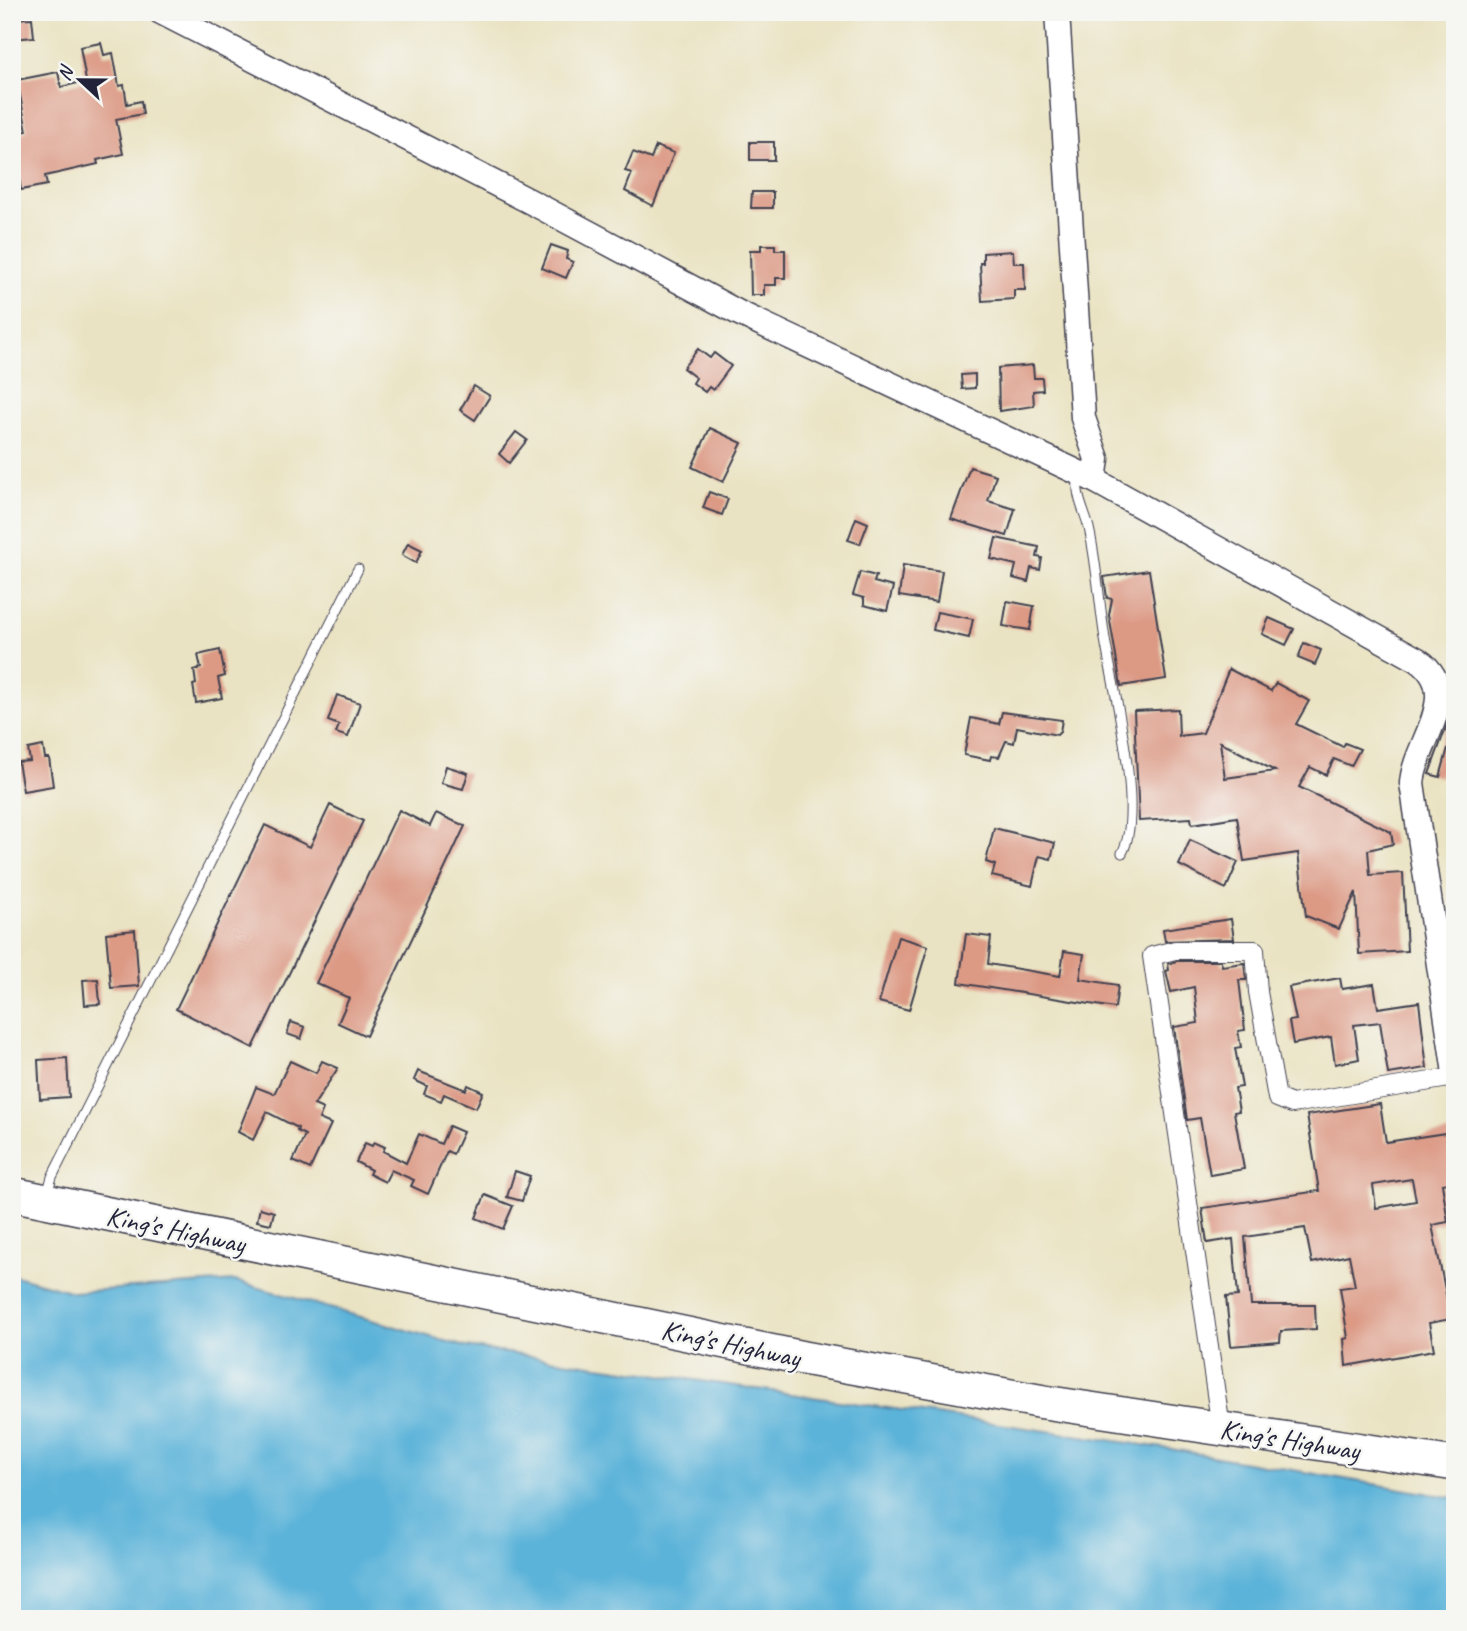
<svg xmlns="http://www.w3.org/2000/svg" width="1467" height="1631" font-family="Caveat,sans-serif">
  <rect width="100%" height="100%" fill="#f6f6f2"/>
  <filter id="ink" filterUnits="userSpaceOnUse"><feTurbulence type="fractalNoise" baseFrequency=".0143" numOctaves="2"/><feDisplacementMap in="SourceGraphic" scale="14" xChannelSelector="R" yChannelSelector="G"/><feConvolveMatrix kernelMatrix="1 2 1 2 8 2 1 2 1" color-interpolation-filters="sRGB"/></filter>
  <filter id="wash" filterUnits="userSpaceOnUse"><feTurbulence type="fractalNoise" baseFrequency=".00686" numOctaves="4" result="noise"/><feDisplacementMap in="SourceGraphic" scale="28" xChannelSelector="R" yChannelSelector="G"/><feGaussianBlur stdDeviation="1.57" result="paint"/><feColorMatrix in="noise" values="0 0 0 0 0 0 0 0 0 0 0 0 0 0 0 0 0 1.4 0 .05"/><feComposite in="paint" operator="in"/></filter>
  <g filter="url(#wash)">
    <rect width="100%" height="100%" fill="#eae3c3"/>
    <polygon fill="#5cb3d9" stroke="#3f6a8a" stroke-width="2" points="12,1275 73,1292 235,1281 466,1347 1171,1449 1455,1498 1455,1619 12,1619"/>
    <g id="blocks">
      <g fill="#dc9a85" fill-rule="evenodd">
        <polygon points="32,18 34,37 12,39 12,19"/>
        <polygon points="101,43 104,55 113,53 119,86 124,85 127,104 141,101 143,114 116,119 123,154 97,160 98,164 45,176 47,185 21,190 12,134 27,131 17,80 58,72 61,87 86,81 80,47"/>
        <rect x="750" y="142" width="24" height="18"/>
        <polygon points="656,146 674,153 653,206 625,191 632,173 625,171 633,152 651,159"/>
        <polygon points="752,192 773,192 773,208 751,208"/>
        <polygon points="551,245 568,251 566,259 573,262 566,278 542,268"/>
        <polygon points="761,245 775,245 775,250 785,250 785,278 776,278 776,285 764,285 764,295 751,295 750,250 761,250"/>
        <polygon points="1013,251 1014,263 1024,263 1025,290 1014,290 1014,299 982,301 980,263 983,263 983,253"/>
        <polygon points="698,349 710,358 714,353 731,366 713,390 709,387 705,392 693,383 696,378 683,368"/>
        <polygon points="1033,365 1034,378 1042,378 1043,390 1033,391 1034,406 999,411 998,368"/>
        <polygon points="975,374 975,388 962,389 961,375"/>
        <polygon points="474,386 490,396 475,420 460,410"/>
        <polygon points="710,428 742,443 723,482 692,467"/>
        <polygon points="516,432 527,440 509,463 499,454"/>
        <polygon points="970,467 996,475 988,501 1015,509 1007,536 951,519"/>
        <polygon points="709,492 728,499 722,515 703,508"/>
        <polygon points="856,518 868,523 860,544 848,540"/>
        <polygon points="996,538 1039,547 1037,557 1042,558 1040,570 1031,568 1028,582 1013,578 1016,565 991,559"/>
        <polygon points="408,543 422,550 416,563 402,555"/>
        <polygon points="903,565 942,571 937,602 899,596"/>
        <polygon points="1149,570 1166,679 1121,686 1109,615 1112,599 1107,598 1104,577"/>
        <polygon points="860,572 876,576 874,582 893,587 887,611 864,605 864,598 853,595"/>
        <polygon points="1007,601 1034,606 1030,630 1003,626"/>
        <polygon points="937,612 973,619 969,638 933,630"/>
        <polygon points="1269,618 1294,629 1286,645 1262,634"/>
        <polygon points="1304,643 1321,650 1315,665 1298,658"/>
        <polygon points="220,650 225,676 218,678 222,698 196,703 193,685 196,684 194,670 201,668 198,655"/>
        <path d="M1229,669L1271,691L1276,683L1309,701L1296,724L1343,747L1345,743L1360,749L1351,766L1334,759L1326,775L1310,767L1299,787L1391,832L1393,844L1368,850L1370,875L1403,873L1407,951L1359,954L1356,892L1339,929L1306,916L1298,853L1244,861L1237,817L1192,824L1191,818L1139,821L1134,711L1178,709L1179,736L1203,733ZM1220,742L1275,771L1225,778Z"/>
        <polygon points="337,695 360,703 348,737 336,733 339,725 328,721"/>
        <polygon points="1002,712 1062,720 1060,732 1057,735 1017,727 1014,743 1006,741 999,757 991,756 990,760 964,755 971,718 999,724"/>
        <polygon points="1448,722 1455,724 1455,750 1448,748 1440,777 1429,774"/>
        <polygon points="43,746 45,758 49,758 53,786 23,791 18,762 30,761 28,749"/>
        <polygon points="446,766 468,773 463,789 441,783"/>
        <polygon points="330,805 363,821 253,1048 176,1009 265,825 310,847"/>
        <polygon points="399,810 430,826 436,813 465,826 366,1036 338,1023 349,998 316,983"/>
        <polygon points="994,828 1055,843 1051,859 1039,856 1032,886 992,876 995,865 986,862"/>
        <polygon points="1190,840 1238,862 1226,889 1179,865"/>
        <polygon points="1231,919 1234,939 1165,941 1163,929"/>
        <polygon points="135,930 139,986 111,988 106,933"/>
        <polygon points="966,934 991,937 988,964 1060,976 1064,951 1084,954 1080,979 1118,985 1115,1008 959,983"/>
        <polygon points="898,937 928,946 909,1010 879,1002"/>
        <polygon points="1176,961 1221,961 1222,966 1244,963 1246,980 1239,980 1245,1030 1238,1031 1241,1047 1235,1048 1242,1087 1235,1088 1239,1111 1234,1112 1244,1169 1210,1175 1200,1118 1187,1120 1174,1027 1198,1023 1194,987 1171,992 1166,971 1169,970 1168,964"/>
        <polygon points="1340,978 1342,989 1374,984 1378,1008 1419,1002 1427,1068 1388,1074 1380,1022 1354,1025 1359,1059 1335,1064 1331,1037 1293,1044 1289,1021 1296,1020 1289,987"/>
        <polygon points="98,979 100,1004 85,1005 83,980"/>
        <polygon points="291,1022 305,1027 301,1039 287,1034"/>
        <polygon points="67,1058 69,1097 40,1099 38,1060"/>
        <polygon points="290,1061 316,1073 322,1061 338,1068 314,1105 323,1109 319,1119 331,1124 310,1169 293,1161 305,1135 297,1131 298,1128 267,1112 253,1140 238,1132 256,1087 274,1094"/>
        <polygon points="418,1071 466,1090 468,1085 483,1092 476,1108 444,1094 441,1101 424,1094 427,1086 414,1080"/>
        <path d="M1380,1104L1386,1142L1452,1132L1455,1182L1442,1184L1448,1222L1432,1225L1451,1319L1429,1323L1434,1350L1346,1366L1344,1339L1348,1338L1340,1288L1355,1286L1349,1255L1312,1263L1305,1228L1245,1237L1251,1305H1315L1316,1329L1281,1331L1280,1342L1231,1346L1226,1297L1238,1296L1233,1239L1207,1243L1202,1208L1319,1191L1307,1115ZM1412,1179L1416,1201L1376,1208L1373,1185Z"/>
        <polygon points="449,1126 463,1132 453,1154 447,1151 428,1194 411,1186 414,1180 391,1170 385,1182 369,1174 371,1170 356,1162 365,1143 372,1146 374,1142 385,1147 383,1151 406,1163 419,1134 441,1144"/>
        <polygon points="515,1171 530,1176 522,1201 507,1197"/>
        <polygon points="485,1195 513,1206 503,1229 476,1218"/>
        <polygon points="260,1208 274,1212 271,1224 257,1221"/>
      </g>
    </g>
  </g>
  <g filter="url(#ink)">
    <use href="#blocks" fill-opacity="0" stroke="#403f4f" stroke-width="2"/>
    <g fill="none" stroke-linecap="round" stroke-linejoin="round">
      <defs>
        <g id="lane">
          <path d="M1079,477C1074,493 1085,512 1089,528C1097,564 1099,602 1105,639C1113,688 1145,812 1122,853"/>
          <polyline points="47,1194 52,1177 358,569"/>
        </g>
        <polyline id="street" points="1221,1428 1152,956 1175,950 1255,950 1258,992 1277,1098 1292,1104 1455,1077"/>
        <g id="secondary">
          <polyline points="161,12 537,205 739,313 1094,480"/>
          <path d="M1057,12L1083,418L1097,459L1094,480L1418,660C1465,693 1415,742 1412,783L1455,1073"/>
        </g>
        <polyline id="highway" points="12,1194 803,1358 1044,1402 1455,1464"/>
      </defs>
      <use href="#lane" stroke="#403f4f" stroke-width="11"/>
      <use href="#street" stroke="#403f4f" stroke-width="20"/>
      <use href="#secondary" stroke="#403f4f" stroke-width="27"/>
      <use href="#highway" stroke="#403f4f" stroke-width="36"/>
      <use href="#lane" stroke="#fff" stroke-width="9"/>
      <use href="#street" stroke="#fff" stroke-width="18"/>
      <use href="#secondary" stroke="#fff" stroke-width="24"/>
      <use href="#highway" stroke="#fff" stroke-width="33"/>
    </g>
  </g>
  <g text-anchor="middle" stroke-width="5" stroke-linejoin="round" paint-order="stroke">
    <g font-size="28" fill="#22223b" stroke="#f6f6f2">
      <text transform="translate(176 1229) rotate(12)" y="10">King's Highway</text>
      <text transform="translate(731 1343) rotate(12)" y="10">King's Highway</text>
      <text transform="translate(1290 1439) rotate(9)" y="10">King's Highway</text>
    </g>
  </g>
  <rect width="1467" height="1631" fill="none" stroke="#f6f6f2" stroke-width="42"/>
  <g transform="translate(80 80) rotate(292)" stroke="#f6f6f2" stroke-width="5" paint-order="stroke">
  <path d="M0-5L12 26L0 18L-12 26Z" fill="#22223b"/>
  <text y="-10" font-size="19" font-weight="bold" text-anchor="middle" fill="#22223b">N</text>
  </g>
</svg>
